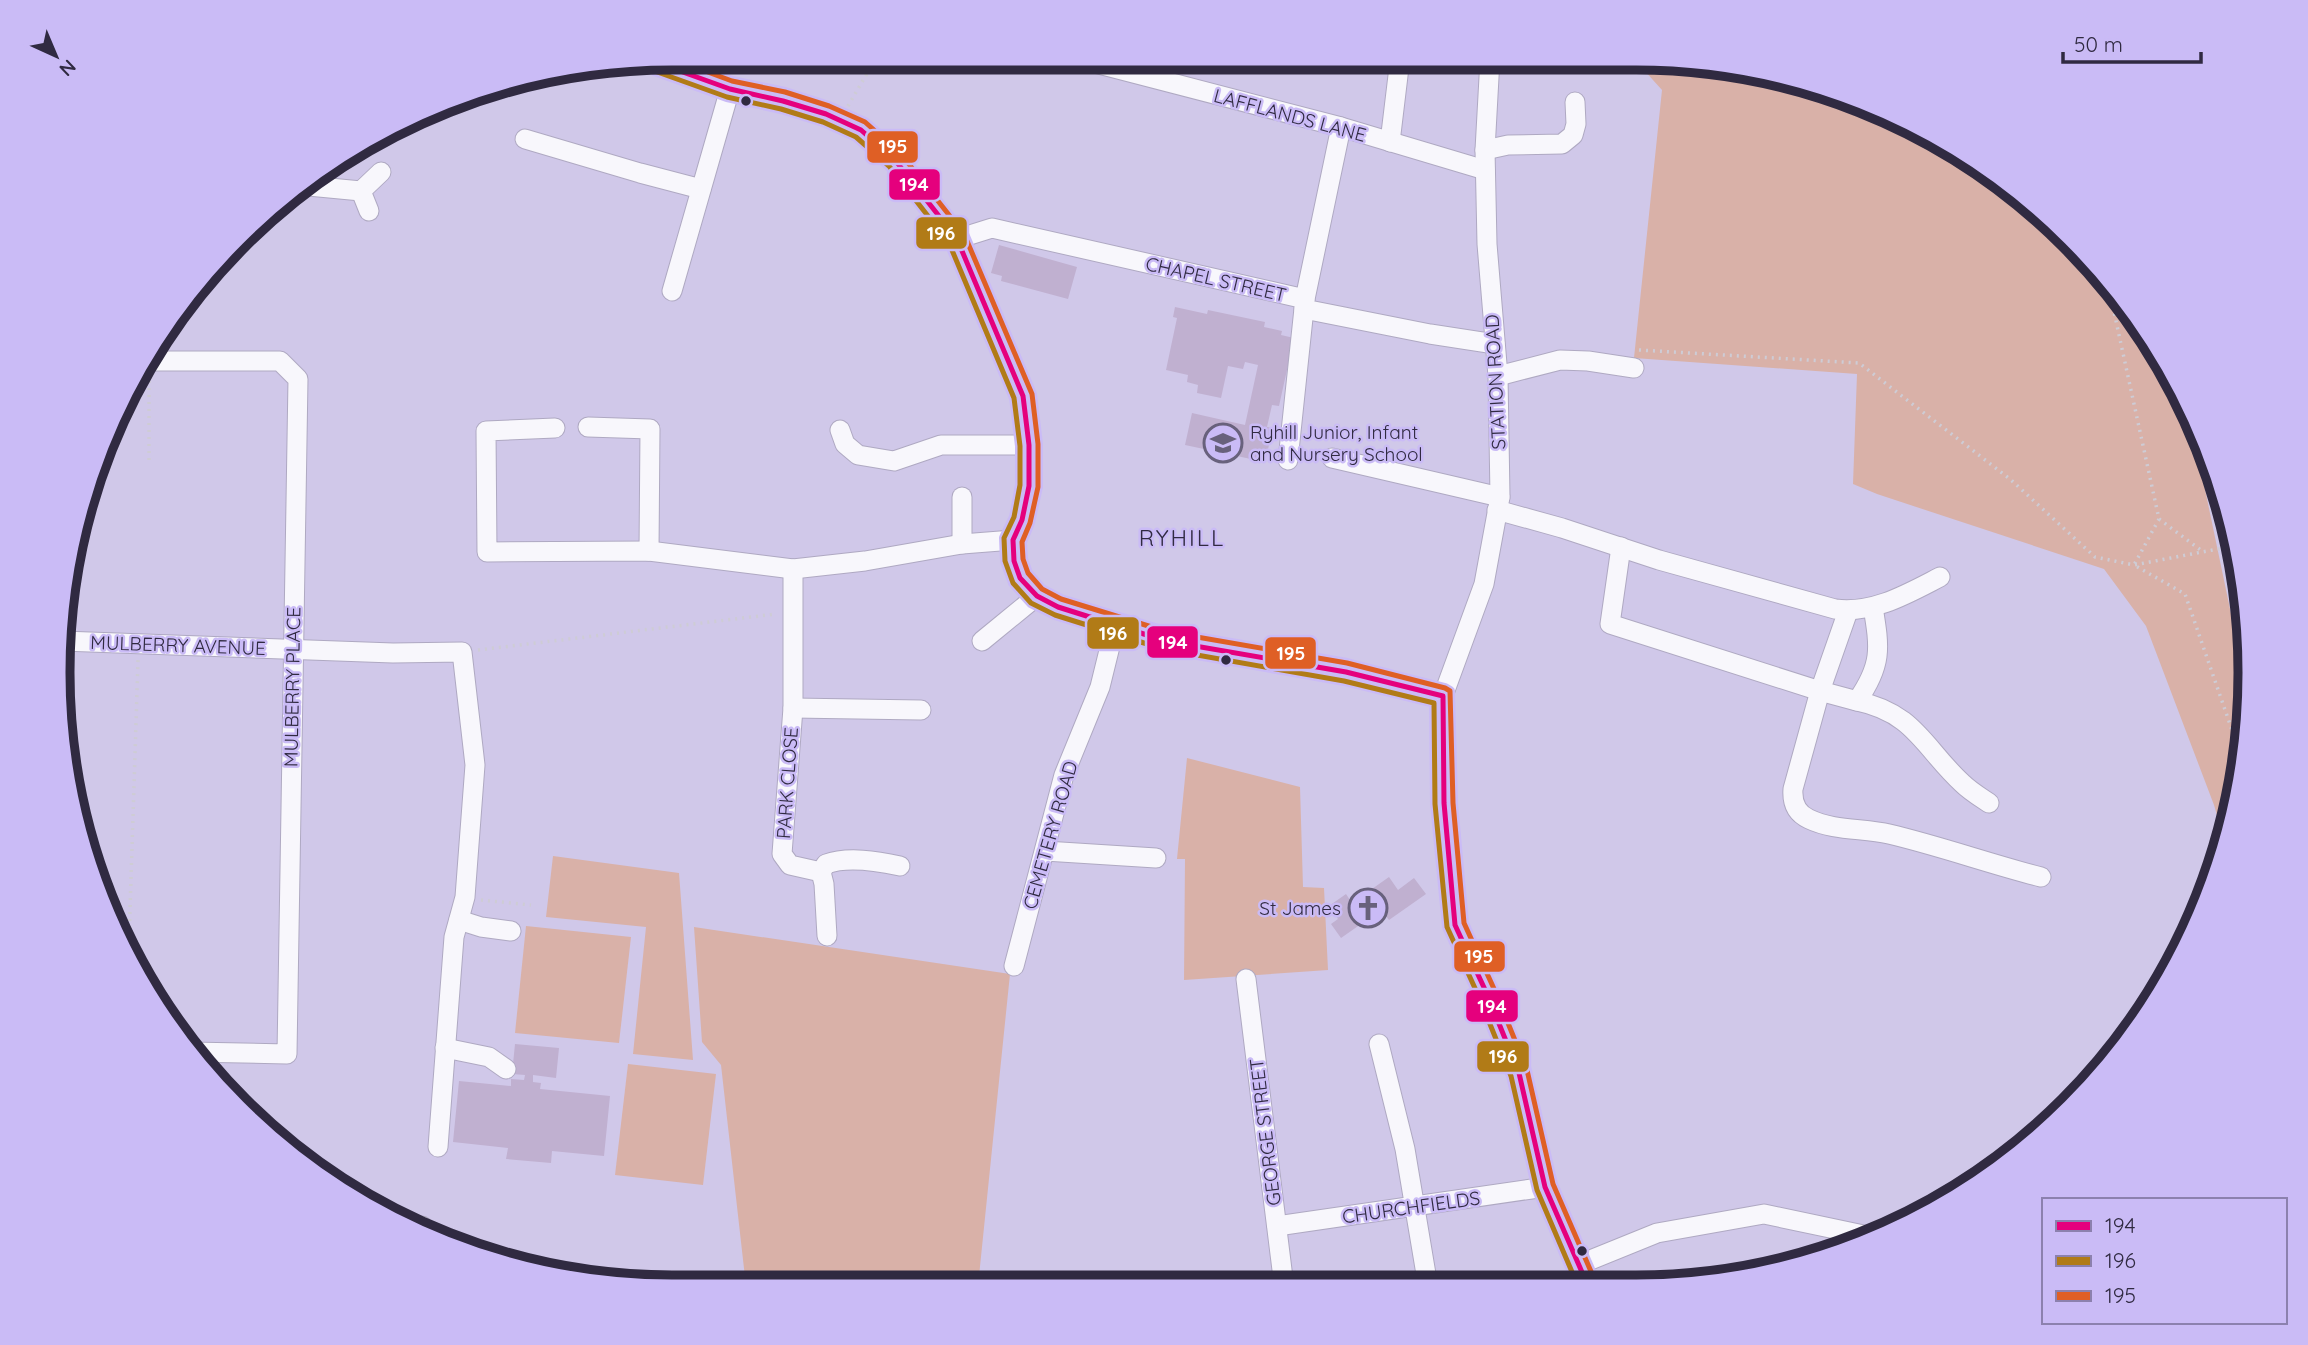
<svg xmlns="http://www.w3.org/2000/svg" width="2308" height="1345" font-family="Quicksand,sans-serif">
  <rect width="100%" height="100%" fill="#d0c8e9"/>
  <g fill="#d9b1a8">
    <polygon points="1634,59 1676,59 1833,90 1977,161 2070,238 2146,331 2188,408 2248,695 2239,792 2224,839 2214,805 2146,626 2104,569 1877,494 1853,484 1857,374 1634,358 1662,90"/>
    <polygon points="1187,758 1300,787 1303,887 1324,888 1328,970 1184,980 1185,859 1177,859"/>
    <polygon points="553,856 679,873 693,1060 633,1054 646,927 546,917"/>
    <polygon points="526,926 631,937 619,1043 515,1033"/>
    <polygon points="694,927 1010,974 978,1286 746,1286 721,1065 702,1042"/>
    <polygon points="628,1064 716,1074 703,1185 615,1175"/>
  </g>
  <g fill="#c0b0d0">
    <polygon points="999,245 1077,267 1068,299 1001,281 1002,276 991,273"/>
    <polygon points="1175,307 1207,314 1208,310 1265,322 1264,327 1282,331 1281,335 1294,338 1279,406 1272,405 1267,427 1273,428 1265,462 1185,445 1192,413 1245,425 1258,365 1245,362 1243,369 1228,366 1221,398 1197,393 1198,385 1187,382 1188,375 1166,370 1177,318 1173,317"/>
    <polygon points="1389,877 1398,890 1414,878 1426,894 1389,920 1381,910 1341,938 1331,924 1338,919 1329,906 1346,894 1352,903"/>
    <polygon points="515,1044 559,1048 556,1078 533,1075 533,1082 541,1083 540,1089 610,1096 604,1156 552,1151 551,1163 506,1159 508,1148 453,1142 459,1081 511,1086 511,1079 524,1080 525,1075 512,1074"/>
  </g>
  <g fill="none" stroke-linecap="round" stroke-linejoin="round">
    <defs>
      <g id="minor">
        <polyline points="1053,58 1095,63 1341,127 1485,170"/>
        <polyline points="1490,59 1485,150 1487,244 1498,376 1500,497 1484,584 1443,696 1444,803 1455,925 1487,994 1519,1073 1545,1187 1588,1286"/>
        <polyline points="652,61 730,89 783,101 826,114 861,130 895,160 957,239 1023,396 1029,445 1029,486 1022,520 1013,540 1014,561 1020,578 1037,596 1058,607 1166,641 1346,672 1443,696"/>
        <polyline points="525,139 640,173 701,189"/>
        <polyline points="1390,142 1400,59"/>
        <polyline points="1485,150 1508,145 1562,144 1573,135 1576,124 1575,102"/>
        <polyline points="298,185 361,191"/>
        <polyline points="369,211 361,191 381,172"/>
        <polyline points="957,239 992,228 1305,299 1341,127"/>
        <polyline points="672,291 730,89"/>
        <polyline points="1304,309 1430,334 1495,344"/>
        <polyline points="148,361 280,361 298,379 287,1054 190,1052"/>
        <polyline points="1498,376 1560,360 1588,361 1634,368"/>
        <polyline points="588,427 650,429 649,551"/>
        <polyline points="555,428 486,431 487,552 649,551 793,569 865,561 962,544 1013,540"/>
        <polyline points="840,430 845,444 858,455 894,461 941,445 1029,445"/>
        <polyline points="1332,458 1500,497"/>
        <polyline points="1288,460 1305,299"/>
        <path d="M1497,510L1562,528L1659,560L1835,609C1873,614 1907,594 1940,577"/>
        <polyline points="962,544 962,497"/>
        <polyline points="1621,547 1610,624 1820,691 1848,611"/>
        <polyline points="793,569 793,708 782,854 790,865 821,872"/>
        <path d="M1873,607C1880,649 1882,665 1857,701L1820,691L1793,789C1792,802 1796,813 1809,819C1834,831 1864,828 1889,834C1940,846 1990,864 2041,877"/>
        <polyline points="62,641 393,653 462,652 475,765 465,897 454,937 438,1147"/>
        <polyline points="982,641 1037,596"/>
        <path d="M1857,701C1915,713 1924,748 1962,783C1970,791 1980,797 1989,803"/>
        <polyline points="793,708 921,710"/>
        <polyline points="1045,851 1156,858"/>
        <polyline points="459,920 481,927 511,931"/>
        <path d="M827,936L824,884L821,872L826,864C848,856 877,861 900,866"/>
        <polyline points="1014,966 1064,775 1100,687 1115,626"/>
        <polyline points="1246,979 1284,1286"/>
        <polyline points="1379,1044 1405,1149 1428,1286"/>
        <polyline points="445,1048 489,1057 506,1069"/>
        <polyline points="417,1226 422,1226"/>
        <polyline points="1277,1226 1545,1187"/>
        <polyline points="1578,1265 1657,1233 1764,1214 1873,1237"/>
      </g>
    </defs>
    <use href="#minor" stroke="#afa9c2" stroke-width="21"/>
    <g stroke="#ceccd5" stroke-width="3.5" stroke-dasharray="2 5" stroke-linecap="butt">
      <polyline points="848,106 876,58"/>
      <polyline points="2105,280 2111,298 2159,519 2134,565 2185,594 2242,759"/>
      <polyline points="1639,350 1859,363 2010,479 2095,557 2134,565 2218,549 2237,548"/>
      <polyline points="149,460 149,377"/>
      <polyline points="2159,519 2202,551"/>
      <polyline points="478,650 776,614"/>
      <polyline points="481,900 531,905"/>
      <polyline points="129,942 138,660"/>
    </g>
    <use href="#minor" stroke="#f8f7fc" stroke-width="19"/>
    <defs>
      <polyline id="bus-1" points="652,61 730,89 783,101 826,114 861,130 895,160 957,239 1023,396 1029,445 1029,486 1022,520 1013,540 1014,561 1020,578 1037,596 1058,607 1166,641 1346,672 1443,696 1444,803 1455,925 1487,994 1519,1073 1545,1187 1588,1286"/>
      <polyline id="bus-2" points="649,69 727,97 781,109 823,122 856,137 889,166 949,243 1014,398 1020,446 1020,485 1014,517 1004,538 1005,561 1013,583 1031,603 1055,615 1163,649 1344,681 1434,703 1435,804 1447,927 1479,997 1511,1076 1537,1190 1578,1286"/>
      <polyline id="bus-3" points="670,58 732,81 785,92 829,106 865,122 901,154 964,234 1032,394 1038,444 1038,487 1030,523 1022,542 1023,559 1028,573 1042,589 1061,599 1168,632 1347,663 1445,688 1450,691 1453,803 1464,923 1495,991 1527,1070 1553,1184 1596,1283"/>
    </defs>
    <use href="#bus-1" stroke="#cabbf6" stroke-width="10"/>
    <use href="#bus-2" stroke="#cabbf6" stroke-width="10"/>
    <use href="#bus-3" stroke="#cabbf6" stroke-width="10"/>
    <use href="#bus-1" stroke="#e5007d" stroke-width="5"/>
    <use href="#bus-2" stroke="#b17b17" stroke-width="5"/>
    <use href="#bus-3" stroke="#df5f25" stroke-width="5"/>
  </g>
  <defs>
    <symbol id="school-ring" viewBox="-11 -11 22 22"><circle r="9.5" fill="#cabbf6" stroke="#68617c" stroke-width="1.5"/><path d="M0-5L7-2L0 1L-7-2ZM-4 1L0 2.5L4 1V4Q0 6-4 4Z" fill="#68617c"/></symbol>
    <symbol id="church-ring" viewBox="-11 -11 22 22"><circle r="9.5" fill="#cabbf6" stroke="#68617c" stroke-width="1.5"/><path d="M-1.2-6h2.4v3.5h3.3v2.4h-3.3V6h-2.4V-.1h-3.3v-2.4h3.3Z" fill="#68617c"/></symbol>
  </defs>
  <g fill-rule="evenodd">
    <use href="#school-ring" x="1201" y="421" width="44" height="44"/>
    <use href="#church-ring" x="1346" y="886" width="44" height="44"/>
  </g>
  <g fill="#302a41" stroke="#cabbf6" stroke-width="2.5">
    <circle cx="746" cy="101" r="6"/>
    <circle cx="1226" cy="660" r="6"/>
    <circle cx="1582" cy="1251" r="6"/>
  </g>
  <g text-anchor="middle" stroke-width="5" stroke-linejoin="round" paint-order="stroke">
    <g font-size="19" fill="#302a41" stroke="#cabbf6">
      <text transform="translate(1290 115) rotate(15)" y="7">LAFFLANDS LANE</text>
      <text transform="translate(1216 279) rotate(13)" y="7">CHAPEL STREET</text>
      <text transform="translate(1495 382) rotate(-93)" y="7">STATION ROAD</text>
      <text transform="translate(178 645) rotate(2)" y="7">MULBERRY AVENUE</text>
      <text transform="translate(292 687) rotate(-89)" y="7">MULBERRY PLACE</text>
      <text transform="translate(787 783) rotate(-86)" y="7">PARK CLOSE</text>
      <text transform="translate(1050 835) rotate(-74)" y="7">CEMETERY ROAD</text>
      <text transform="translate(1265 1132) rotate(-97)" y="7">GEORGE STREET</text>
      <text transform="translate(1411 1207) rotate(-8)" y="7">CHURCHFIELDS</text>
    </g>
    <g font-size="19" fill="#302a41" stroke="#cabbf6" text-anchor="start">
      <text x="1250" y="439">Ryhill Junior, Infant<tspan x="1250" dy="22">and Nursery School</tspan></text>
      <text x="1341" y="915" text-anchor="end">St James</text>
    </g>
    <g font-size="23" letter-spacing="2" fill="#302a41" stroke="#cabbf6">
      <text x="1182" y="546">RYHILL</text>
    </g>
  </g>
  <path d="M0 0H2308V1345H0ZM672 70H1636A602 602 0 0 1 2238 672V673A602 602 0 0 1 1636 1275H672A602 602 0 0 1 70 673V672A602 602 0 0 1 672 70Z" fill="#cabbf6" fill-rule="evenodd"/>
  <path fill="none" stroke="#302a41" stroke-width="9" d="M672 70H1636A602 602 0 0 1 2238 672V673A602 602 0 0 1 1636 1275H672A602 602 0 0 1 70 673V672A602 602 0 0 1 672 70Z"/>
  <g stroke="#cabbf6" stroke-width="2.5">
    <rect x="866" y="130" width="53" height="34" rx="7" fill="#df5f25"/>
    <rect x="888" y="168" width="53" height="33" rx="7" fill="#e5007d"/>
    <rect x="915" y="216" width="53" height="34" rx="7" fill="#b17b17"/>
    <rect x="1086" y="616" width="54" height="34" rx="7" fill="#b17b17"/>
    <rect x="1146" y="625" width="53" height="34" rx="7" fill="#e5007d"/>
    <rect x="1264" y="636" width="53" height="34" rx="7" fill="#df5f25"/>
    <rect x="1453" y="940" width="53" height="33" rx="7" fill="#df5f25"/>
    <rect x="1465" y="989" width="54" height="34" rx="7" fill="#e5007d"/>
    <rect x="1476" y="1040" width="54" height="33" rx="7" fill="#b17b17"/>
  </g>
  <g font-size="19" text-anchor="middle" font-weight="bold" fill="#fff">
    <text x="893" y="153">195</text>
    <text x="914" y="191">194</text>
    <text x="941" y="240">196</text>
    <text x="1113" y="640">196</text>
    <text x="1173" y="649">194</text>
    <text x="1291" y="660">195</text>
    <text x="1479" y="963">195</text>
    <text x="1492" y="1013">194</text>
    <text x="1503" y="1063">196</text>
  </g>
  <rect x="2042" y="1198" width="245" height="126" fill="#cabbf6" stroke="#8c81ae" stroke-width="2"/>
  <rect x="2056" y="1221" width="35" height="10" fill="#e5007d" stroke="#8c81ae" stroke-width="2"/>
  <text x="2105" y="1233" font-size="21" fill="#302a41">194</text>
  <rect x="2056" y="1256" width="35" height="10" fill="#b17b17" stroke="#8c81ae" stroke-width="2"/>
  <text x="2105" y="1268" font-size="21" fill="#302a41">196</text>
  <rect x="2056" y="1291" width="35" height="10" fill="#df5f25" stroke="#8c81ae" stroke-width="2"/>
  <text x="2105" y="1303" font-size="21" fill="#302a41">195</text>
  <g transform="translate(56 56) rotate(136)" stroke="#cabbf6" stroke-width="5" paint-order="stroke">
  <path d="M0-5L12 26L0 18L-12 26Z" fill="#302a41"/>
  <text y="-10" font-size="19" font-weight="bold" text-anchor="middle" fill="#302a41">N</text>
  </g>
  <path d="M2063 52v10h138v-10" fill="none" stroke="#302a41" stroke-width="3.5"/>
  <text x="2074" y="52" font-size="21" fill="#302a41" stroke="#cabbf6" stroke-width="5" paint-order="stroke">50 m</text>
</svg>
